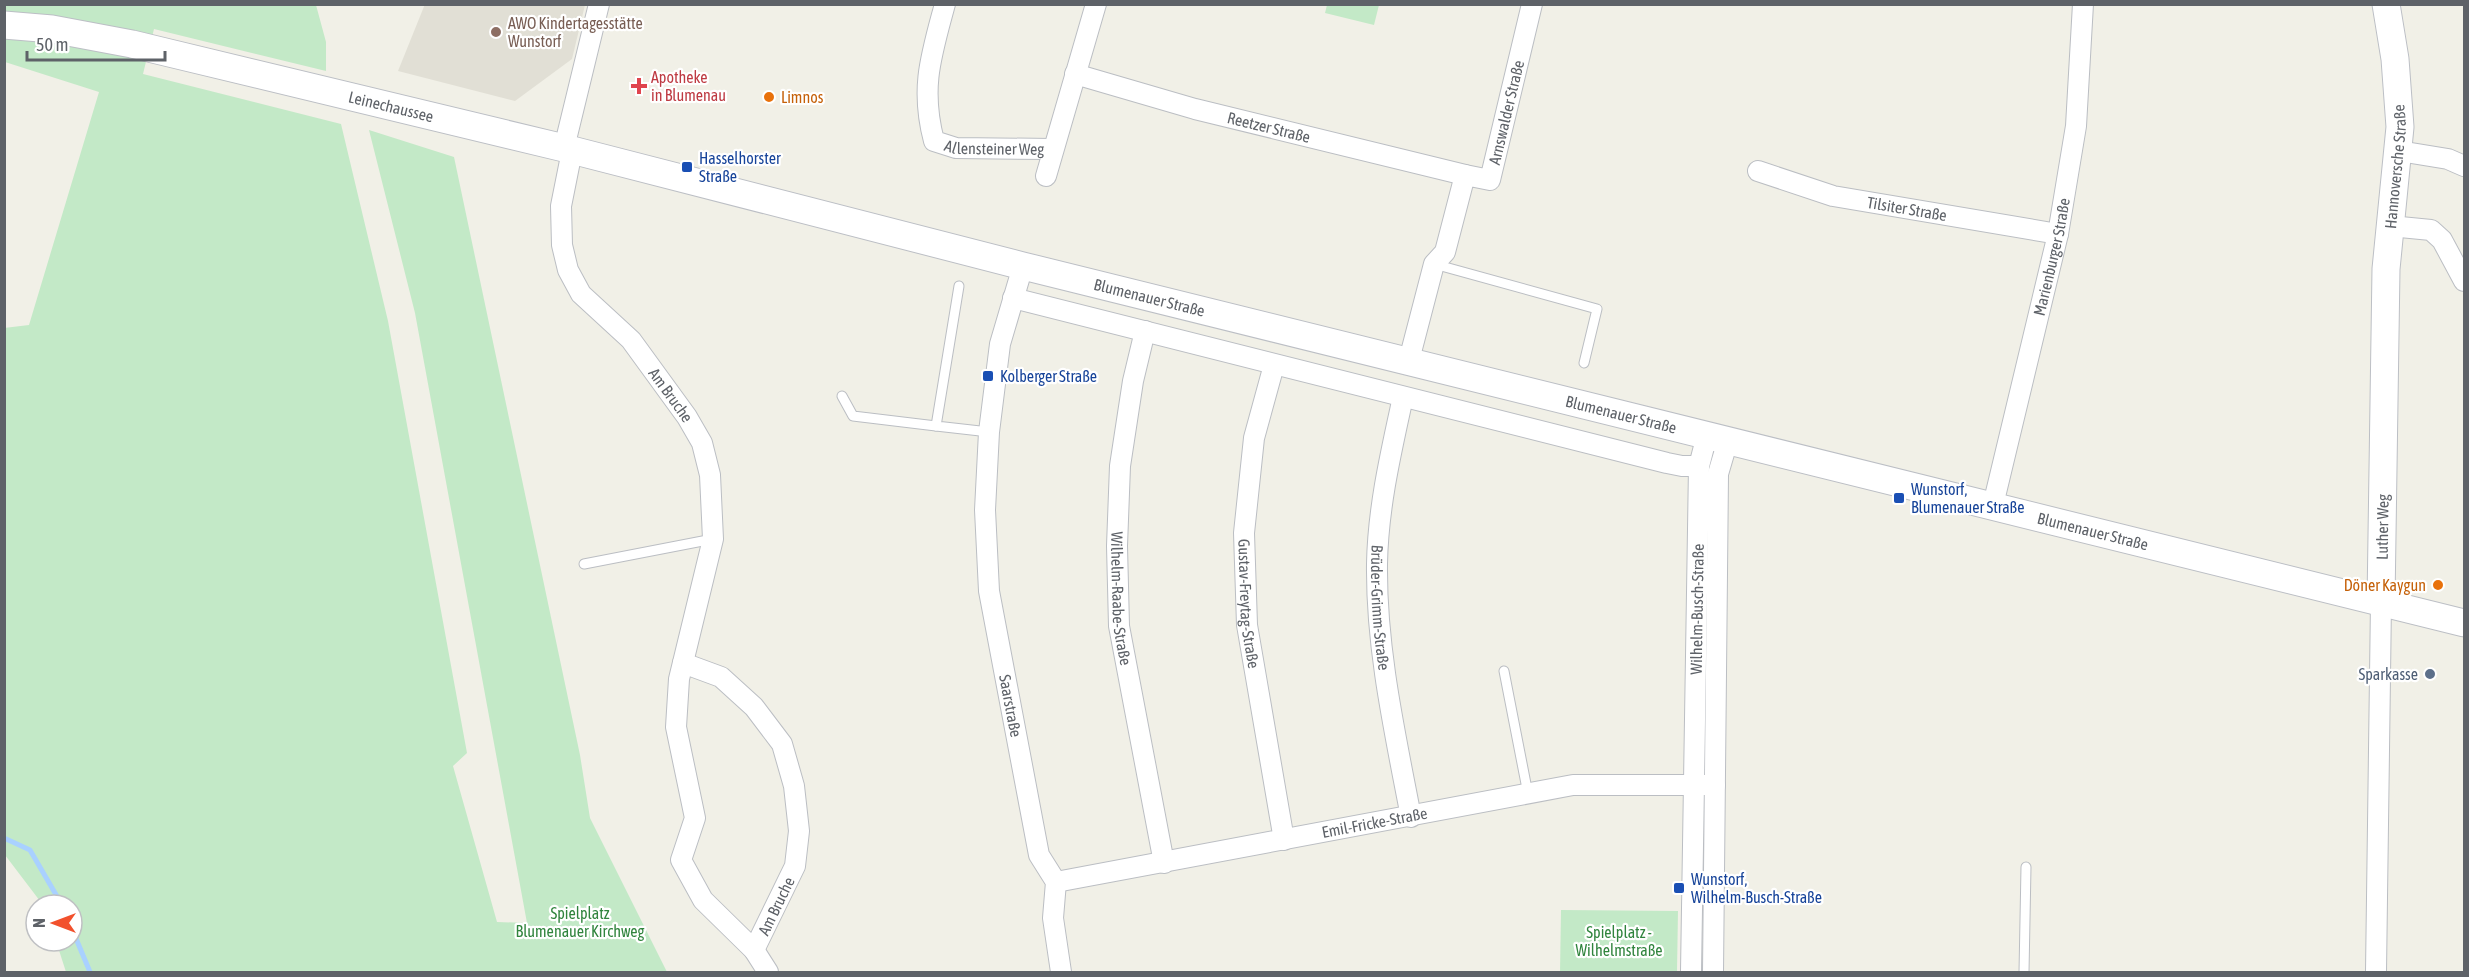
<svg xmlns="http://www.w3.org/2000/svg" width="2469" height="977" font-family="'Asap Condensed',sans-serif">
  <rect width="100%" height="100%" fill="#f1f0e7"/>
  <polygon fill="#e1dfd5" points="425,4 585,4 585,5 572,59 515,101 398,71"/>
  <g fill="#c3e9c7">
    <polygon points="5,5 316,5 326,42 326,71 154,29 143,74 341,124 388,321 467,753 453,766 497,922 527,923 415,313 369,130 454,157 580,755 590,818 667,972 66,972 56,941 72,941 72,905 43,905 5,855 4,328 29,325 99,92 5,62"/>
    <polygon points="1327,5 1327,4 1379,5 1374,25 1325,13"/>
    <polygon points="1561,910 1678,911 1677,972 1560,972"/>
  </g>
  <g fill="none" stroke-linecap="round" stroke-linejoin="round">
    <g stroke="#a9d1ff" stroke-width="5">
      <polyline points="4,838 30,850 62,905"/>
      <polyline points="72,929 90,972"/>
    </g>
    <defs>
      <g id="lane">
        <polyline points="1434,264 1597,309 1584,363"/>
        <polyline points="959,286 936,426 989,432"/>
        <polyline points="842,396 853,416 936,426"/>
        <polyline points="584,564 713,539"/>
        <polyline points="1504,671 1528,794"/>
        <polyline points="2024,972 2026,867"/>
      </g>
      <g id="street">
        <path id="s1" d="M945,4C931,56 920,88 934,141L956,148L1052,149"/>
        <path id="s2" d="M1075,74L1195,109L1465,175"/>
        <polyline points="564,148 599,4"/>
        <path id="s3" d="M572,151L561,206L562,245L568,270L581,294L631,340L687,417L702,443L710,475L713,539L679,679L676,727L695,818L681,860L703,900L754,950L768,972"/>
        <polyline points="2399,151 2448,159 2464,166"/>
        <path id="s4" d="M1758,171L1833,196L2058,234"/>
        <polyline points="1046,176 1096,4"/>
        <polyline points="2390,226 2431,230 2442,240 2464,281"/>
        <path id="s5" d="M1023,266L1000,344L989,432L985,510L989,591L1039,855L1056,882L1053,918L1061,972"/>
        <polyline points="1013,298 1667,463 1682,466 1699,466"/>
        <path id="s6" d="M1145,331L1133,381L1120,466L1117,546L1119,626L1164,863"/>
        <path id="s7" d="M1409,360L1434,264L1445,252L1465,175L1490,180L1532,4"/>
        <path id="s8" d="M1274,365L1254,438L1244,533L1247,625L1284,840"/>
        <path id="s9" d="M1403,397C1391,452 1378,507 1377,564C1376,649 1395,733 1411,817"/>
        <path id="s10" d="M1993,505L2058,234L2076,126L2083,4"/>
        <polyline points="683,663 721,677 754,707 782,744 794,786 799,831 795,866 754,950"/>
        <path id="s11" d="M1056,882L1573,785H1715"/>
        <path id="s12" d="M1691,972L1699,466L1707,435"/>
        <polyline points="1713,972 1718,474 1728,440"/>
        <polyline points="2376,972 2381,602"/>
      </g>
      <g id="secondary">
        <path id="s13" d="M4,25L52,29L132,44L564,148L1023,266L2464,623"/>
        <path id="s14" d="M2381,602L2386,269L2400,127L2395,59L2386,4"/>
      </g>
    </defs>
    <use href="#lane" stroke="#bbbec3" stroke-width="11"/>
    <use href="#street" stroke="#bbbec3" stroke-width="22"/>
    <use href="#secondary" stroke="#bcbfc5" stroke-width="29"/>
    <use href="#lane" stroke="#fff" stroke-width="9"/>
    <use href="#street" stroke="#fff" stroke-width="20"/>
    <use href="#secondary" stroke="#fff" stroke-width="27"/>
  </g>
  <circle fill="#8d6e63" stroke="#fff" stroke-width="2" cx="496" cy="32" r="6"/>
  <path fill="#e0444e" stroke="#fff" stroke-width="2" d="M636 77h6v6h6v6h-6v6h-6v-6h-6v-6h6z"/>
  <g fill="#e8710a" stroke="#fff" stroke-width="2">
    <circle cx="769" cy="97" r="6"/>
    <circle cx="2438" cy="585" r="6"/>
  </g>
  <g fill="#1a4fb4" stroke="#fff" stroke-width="2">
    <rect x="681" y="161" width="12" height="12" rx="3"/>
    <rect x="982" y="370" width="12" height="12" rx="3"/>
    <rect x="1893" y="492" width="12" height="12" rx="3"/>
    <rect x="1673" y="882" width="12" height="12" rx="3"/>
  </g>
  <circle fill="#5c6f8a" stroke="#fff" stroke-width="2" cx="2430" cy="674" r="6"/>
  <g text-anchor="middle" stroke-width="4.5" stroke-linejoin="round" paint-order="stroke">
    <g font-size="16" fill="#785e54" stroke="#fff" text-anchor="start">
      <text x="508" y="29">AWO Kindertagesstätte<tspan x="508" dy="18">Wunstorf</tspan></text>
    </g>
    <g font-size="16" fill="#be3a42" stroke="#fff" text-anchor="start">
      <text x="651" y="83">Apotheke<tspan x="651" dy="18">in Blumenau</tspan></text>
    </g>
    <g font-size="16" fill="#c56008" stroke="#fff" text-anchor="start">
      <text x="781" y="103">Limnos</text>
      <text x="2426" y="591" text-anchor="end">Döner Kaygun</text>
    </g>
    <g font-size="16" fill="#5e6268" stroke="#fff">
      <text dy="6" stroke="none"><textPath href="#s13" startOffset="396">Leinechaussee</textPath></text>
      <text dy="6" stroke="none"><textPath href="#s7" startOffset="290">Arnswalder Straße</textPath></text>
      <text dy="6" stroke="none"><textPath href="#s2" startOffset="201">Reetzer Straße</textPath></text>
      <text dy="6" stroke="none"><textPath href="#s1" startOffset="201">Allensteiner Weg</textPath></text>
      <text dy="6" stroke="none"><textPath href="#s14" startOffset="436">Hannoversche Straße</textPath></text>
      <text dy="6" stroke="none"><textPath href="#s4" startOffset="154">Tilsiter Straße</textPath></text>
      <text dy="6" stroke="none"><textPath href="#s10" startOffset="255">Marienburger Straße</textPath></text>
      <text dy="6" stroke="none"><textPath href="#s13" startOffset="1178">Blumenauer Straße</textPath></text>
      <text dy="6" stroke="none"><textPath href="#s3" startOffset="284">Am Bruche</textPath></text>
      <text dy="6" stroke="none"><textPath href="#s13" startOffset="1664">Blumenauer Straße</textPath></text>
      <text dy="6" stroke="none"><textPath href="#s14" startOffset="75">Luther Weg</textPath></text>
      <text dy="6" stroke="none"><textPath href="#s13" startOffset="2150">Blumenauer Straße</textPath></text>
      <text dy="6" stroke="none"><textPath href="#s6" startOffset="270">Wilhelm-Raabe-Straße</textPath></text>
      <text dy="6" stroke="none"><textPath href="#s8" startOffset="242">Gustav-Freytag-Straße</textPath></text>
      <text dy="6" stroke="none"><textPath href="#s9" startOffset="213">Brüder-Grimm-Straße</textPath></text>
      <text dy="6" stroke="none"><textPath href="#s12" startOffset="363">Wilhelm-Busch-Straße</textPath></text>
      <text dy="6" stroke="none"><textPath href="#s5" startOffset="446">Saarstraße</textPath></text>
      <text dy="6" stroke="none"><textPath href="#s11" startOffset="324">Emil-Fricke-Straße</textPath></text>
      <text transform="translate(776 906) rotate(-64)" y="6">Am Bruche</text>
    </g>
    <g font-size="16" fill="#164399" stroke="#fff" text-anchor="start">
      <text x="699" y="164">Hasselhorster<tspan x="699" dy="18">Straße</tspan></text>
      <text x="1000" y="382">Kolberger Straße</text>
      <text x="1911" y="495">Wunstorf,<tspan x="1911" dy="18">Blumenauer Straße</tspan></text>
      <text x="1691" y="885">Wunstorf,<tspan x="1691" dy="18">Wilhelm-Busch-Straße</tspan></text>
    </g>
    <g font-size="16" fill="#4e5e75" stroke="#fff" text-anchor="end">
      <text x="2418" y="680">Sparkasse</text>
    </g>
    <g font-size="16" fill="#30843d" stroke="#fff">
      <text x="580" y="919">Spielplatz<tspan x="580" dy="18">Blumenauer Kirchweg</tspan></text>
      <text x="1619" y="938">Spielplatz -<tspan x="1619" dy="18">Wilhelmstraße</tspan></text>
    </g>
  </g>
  <rect width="2469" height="977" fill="none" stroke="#5e6268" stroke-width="12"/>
  <g transform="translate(54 923) rotate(270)"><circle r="28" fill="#ffffff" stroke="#bfc0c3" stroke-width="1.5"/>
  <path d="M0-4.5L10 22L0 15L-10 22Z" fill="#f2512d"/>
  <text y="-9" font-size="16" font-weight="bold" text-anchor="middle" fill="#5e6268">N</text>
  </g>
  <path d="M27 51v9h138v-9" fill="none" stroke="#5e6268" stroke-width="3"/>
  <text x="36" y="51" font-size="18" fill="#5e6268" stroke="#ffffff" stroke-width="4.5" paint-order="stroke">50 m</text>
</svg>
